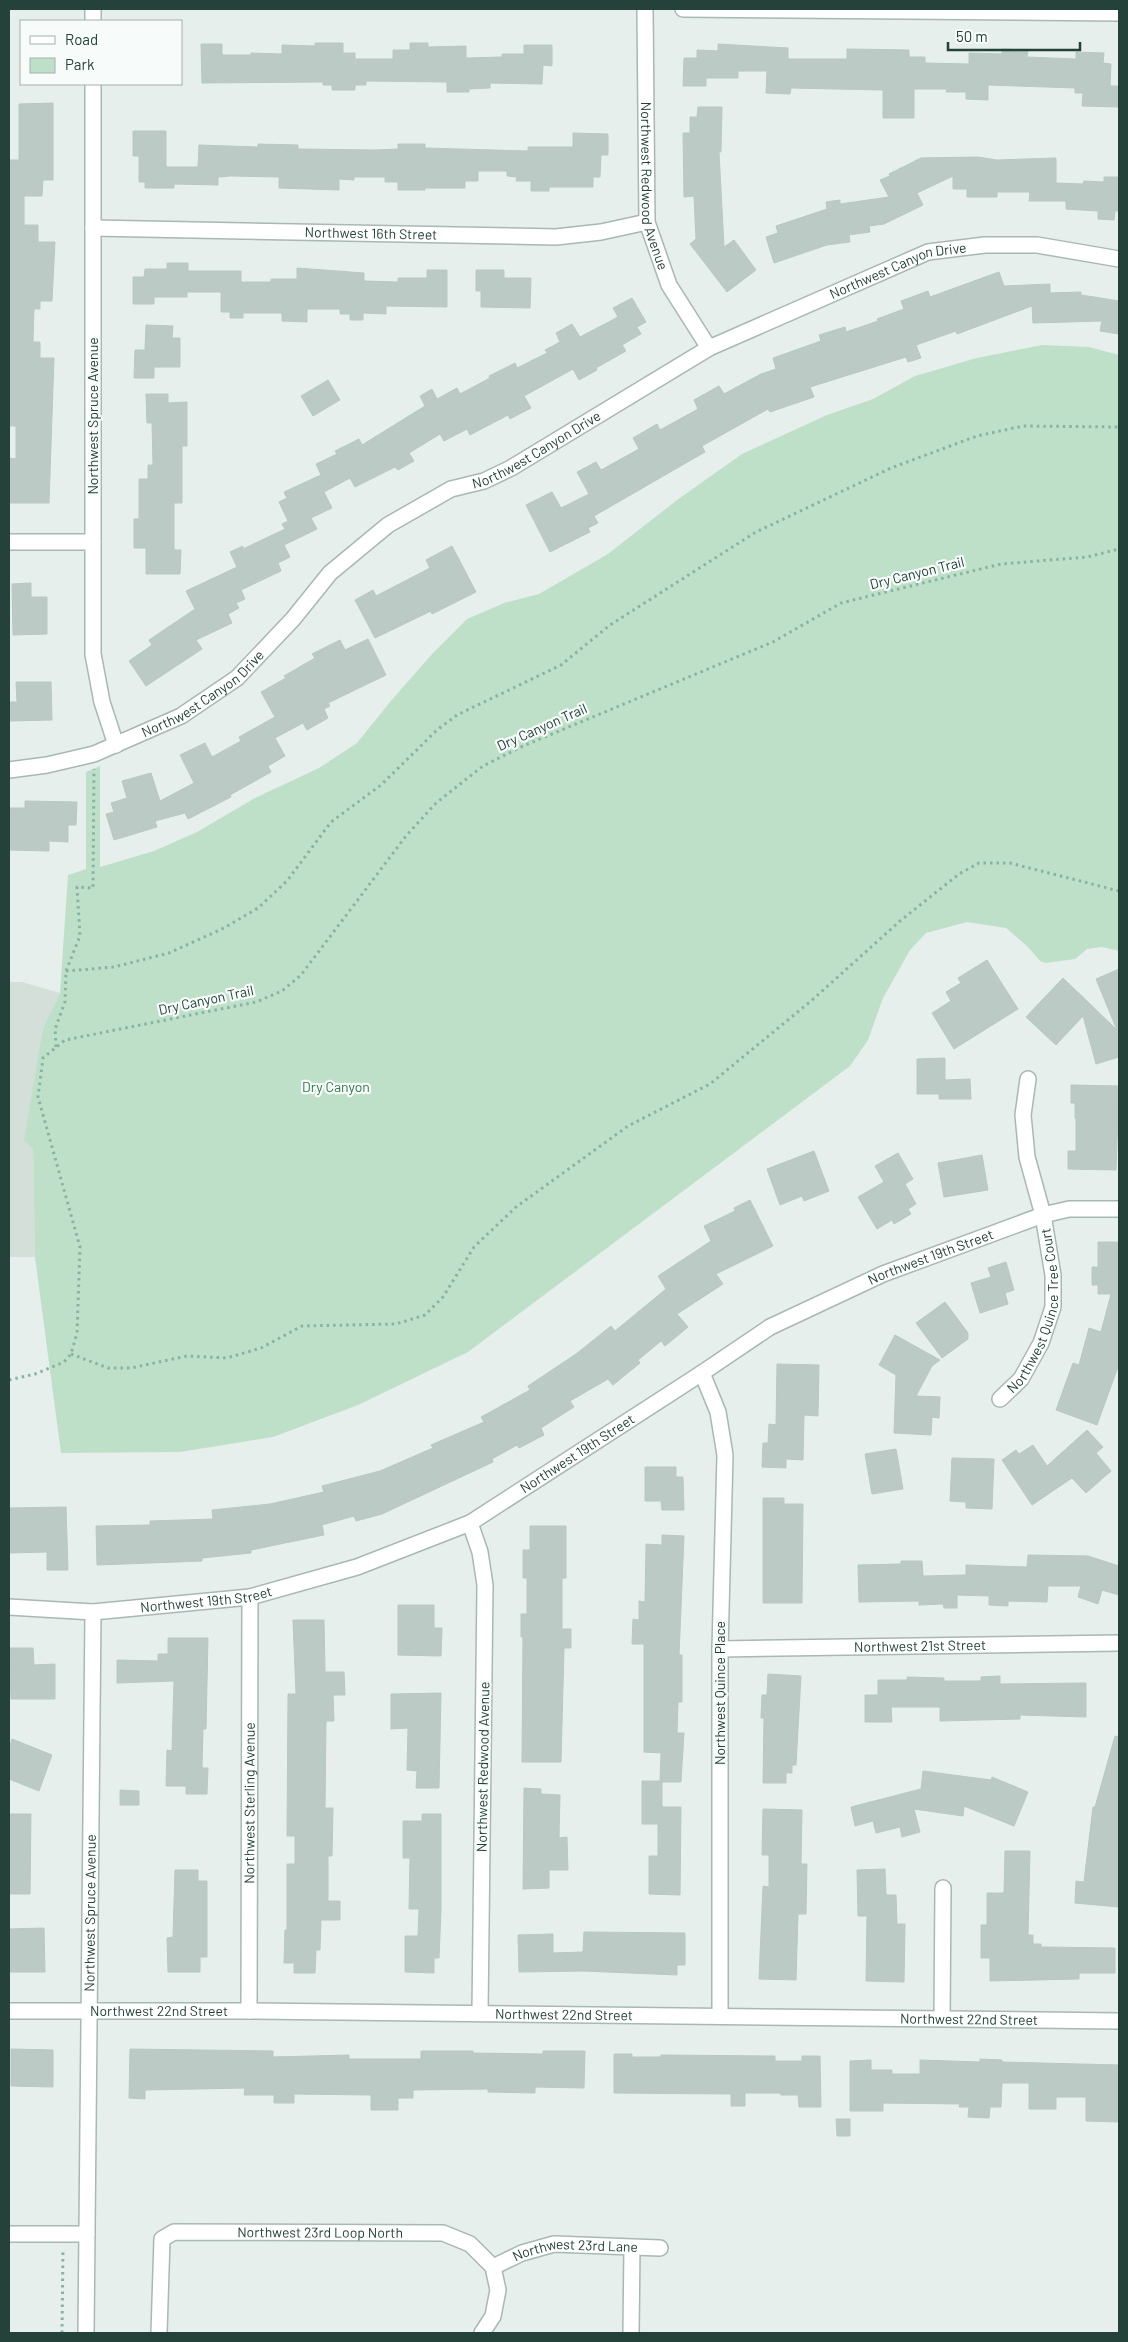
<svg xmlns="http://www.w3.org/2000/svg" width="1128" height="2342" font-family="Barlow,sans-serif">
  <rect width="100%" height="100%" fill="#e6efeb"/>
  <polygon fill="#d4dfda" points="9,982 22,982 60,993 43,1028 33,1149 35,1257 9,1257"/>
  <polygon fill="#bfe0c8" points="1042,345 1089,347 1119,355 1119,951 1102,947 1087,949 1075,959 1046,963 1040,961 1027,946 1006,928 967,922 926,933 910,950 883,998 868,1040 850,1066 468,1352 358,1405 273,1437 180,1452 61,1453 35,1257 33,1149 24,1140 43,1028 60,993 68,875 86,869 86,772 100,766 100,867 154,851 197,832 255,798 319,768 357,743 390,702 432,654 467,619 504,603 539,594 608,554 677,500 742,454 827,415 873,399 915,376 977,358"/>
  <g fill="#bbcac4" stroke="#b8c9c2">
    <polygon points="315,43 343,43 343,53 355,53 355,59 393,59 393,50 410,50 410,43 428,43 428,47 466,46 466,58 502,57 502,54 524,54 524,45 552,45 552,66 543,65 542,84 490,83 490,88 469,89 469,92 447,92 447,82 366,81 366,85 355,85 355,90 332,90 332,85 323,85 323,82 202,83 201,44 222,44 222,55 251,55 251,53 282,54 282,45 315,46"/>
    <polygon points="718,44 788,48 788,59 847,59 847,49 909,50 909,57 925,57 925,63 969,64 969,53 1002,54 1002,49 1028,50 1027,57 1076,59 1076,52 1104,53 1103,63 1111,64 1110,86 1118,86 1118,107 1082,106 1083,93 1075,93 1075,88 988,85 988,100 966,99 966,92 946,92 947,89 914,89 914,118 883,118 883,90 791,88 790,94 766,93 767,71 738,71 738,78 706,78 706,86 683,86 684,58 697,58 697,50 718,51"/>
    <polygon points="53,103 53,180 43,180 42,196 24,196 24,225 38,225 38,242 55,242 52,301 40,301 40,309 34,309 33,342 40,342 40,358 54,358 49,503 9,503 9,458 16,459 16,426 9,426 9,160 19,160 19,104"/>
    <polygon points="698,107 722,107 721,152 719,152 724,247 734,240 756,270 727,292 690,244 696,239 694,196 684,197 683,133 690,133 690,117 697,117"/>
    <polygon points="133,131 166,131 166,167 198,167 199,145 258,147 258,144 298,145 298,149 375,150 398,149 398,144 425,144 425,148 528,151 528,147 573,147 573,133 608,134 608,155 601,155 600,177 593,177 593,187 549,187 549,191 531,191 531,181 516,181 517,177 507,176 507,171 478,171 478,181 465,181 465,188 425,188 425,190 398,190 398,182 385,182 385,177 354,177 354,180 339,179 339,190 279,188 279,177 231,176 218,177 218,185 174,184 174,188 145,188 145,182 139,182 139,156 133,156"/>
    <polygon points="978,157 997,160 1056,158 1056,183 1083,184 1084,181 1104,182 1104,177 1119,177 1119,211 1115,211 1114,220 1098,219 1098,211 1066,209 1066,201 1029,201 1030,192 997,192 997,197 967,197 967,189 953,189 953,176 917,193 923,205 884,224 869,226 870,232 849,235 850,242 827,245 774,263 766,237 778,233 776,226 827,209 826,202 840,200 840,204 889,197 880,180 890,176 889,174 921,158"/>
    <polygon points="167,263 188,263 188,271 241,271 241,282 271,282 271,279 297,279 297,268 364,273 364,281 398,282 398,278 427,278 427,270 447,270 447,307 386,306 386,314 363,313 363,320 350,320 350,314 340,314 340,309 307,309 307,322 282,321 282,313 243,313 243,318 230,318 230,312 221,312 221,292 187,292 187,297 154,297 154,304 133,304 133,277 144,277 145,269 167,269"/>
    <polygon points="476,270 504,270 504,278 531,278 530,308 481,307 481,291 476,291"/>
    <polygon points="999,272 1004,286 1050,284 1050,293 1081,292 1081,295 1119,301 1119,334 1100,331 1102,321 1033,323 1032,306 957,334 956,331 916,345 921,358 908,362 906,357 810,387 814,397 770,412 768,409 702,446 705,452 594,516 598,523 588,528 590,532 550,552 526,505 552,492 561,508 589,494 577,472 596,462 601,470 639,449 633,438 657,424 660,430 698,409 694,400 719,386 724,394 761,374 776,369 773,358 821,341 819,335 845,327 846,332 878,321 877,319 904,309 901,301 928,291 930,297"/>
    <polygon points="632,298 646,322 637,327 641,334 622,345 626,351 596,368 597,370 579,380 573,369 524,396 531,408 510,419 508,415 470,435 467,429 444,441 440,434 409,453 414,461 398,470 395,467 355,487 350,478 324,492 332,508 311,518 317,529 284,545 290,557 278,563 281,571 241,590 245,599 236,603 239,608 228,614 232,623 196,640 202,649 146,686 129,661 152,645 149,640 195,609 186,591 237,567 230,552 243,546 243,549 285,529 282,524 288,521 279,502 287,498 284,492 321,475 316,464 337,454 335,451 359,439 362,445 425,406 420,396 432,389 437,399 457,388 460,394 490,378 489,376 515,363 517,368 547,353 545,350 560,342 556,333 572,324 580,337 618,317 613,308"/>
    <polygon points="146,325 173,326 172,338 180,338 180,367 154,367 154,378 134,378 135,350 145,350"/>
    <polygon points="328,380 340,400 313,416 301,396"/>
    <polygon points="146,394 168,394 168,403 187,402 187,446 182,446 182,503 174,503 174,550 181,550 180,574 146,574 146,548 134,548 134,519 139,519 139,479 148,479 148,465 153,465 152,423 147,423"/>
    <polygon points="452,546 476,592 432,614 431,611 375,638 355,600 373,590 376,596 430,568 426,560"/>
    <polygon points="31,583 31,597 47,597 47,634 13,635 12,584"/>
    <polygon points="368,639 386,675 328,703 330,706 324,709 328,718 307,730 303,723 275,738 285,756 268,766 271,772 230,795 231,797 188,819 185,813 155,821 157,827 114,840 106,814 114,812 111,803 127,798 122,781 151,773 160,801 194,783 180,755 205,743 212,757 241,741 239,737 275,717 261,692 286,678 284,676 315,658 312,654 340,640 345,650"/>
    <polygon points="16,682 51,682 52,720 9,721 9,702 17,702"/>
    <polygon points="25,801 77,802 76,825 68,825 68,842 49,841 49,851 9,850 9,808 25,808"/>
    <polygon points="987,960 1018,1009 954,1049 932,1013 951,1001 946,992 961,983 958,978"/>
    <polygon points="1119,969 1119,1057 1096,1064 1083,1016 1056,1045 1026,1017 1063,978 1117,1030 1096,979"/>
    <polygon points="945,1058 945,1080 970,1079 971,1099 939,1099 939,1094 917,1094 917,1059"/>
    <polygon points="1071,1085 1119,1086 1116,1170 1068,1169 1068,1151 1076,1151 1076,1118 1075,1118 1075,1103 1071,1103"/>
    <polygon points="814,1151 829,1191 804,1201 802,1196 780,1205 767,1169"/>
    <polygon points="898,1153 913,1179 905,1184 916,1204 908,1209 911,1214 894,1224 892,1220 877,1229 858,1197 884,1182 875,1166"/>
    <polygon points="982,1155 988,1190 944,1197 938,1163"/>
    <polygon points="750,1200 773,1246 716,1274 723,1284 677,1314 688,1327 665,1346 661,1341 638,1360 640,1363 613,1385 608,1379 570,1401 574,1407 541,1428 544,1435 519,1448 517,1445 492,1459 493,1462 382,1514 356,1521 354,1516 322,1525 324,1535 251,1550 251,1553 202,1558 202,1561 97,1565 96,1526 150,1525 150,1521 213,1519 212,1510 270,1504 324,1492 322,1486 380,1471 433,1448 431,1445 484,1422 481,1417 530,1390 528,1386 576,1354 611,1326 615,1331 666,1289 658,1276 711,1241 704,1226 735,1211 734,1208"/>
    <polygon points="1098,1242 1119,1242 1119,1364 1097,1425 1056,1410 1073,1363 1079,1365 1089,1328 1101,1332 1111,1294 1098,1294 1098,1285 1092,1285 1092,1267 1098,1267"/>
    <polygon points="1006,1262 1014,1290 1005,1293 1008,1304 980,1313 971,1283 991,1277 988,1268"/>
    <polygon points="945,1302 968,1333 968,1339 942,1358 916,1323"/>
    <polygon points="895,1335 940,1360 932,1366 916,1396 940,1397 939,1418 932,1417 931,1435 894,1433 896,1375 879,1365"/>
    <polygon points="777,1364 819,1365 818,1416 804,1415 803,1460 786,1459 786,1468 762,1467 763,1443 768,1443 769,1424 776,1425"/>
    <polygon points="1087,1430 1103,1447 1096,1453 1111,1471 1086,1493 1072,1478 1032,1505 1002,1460 1016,1450 1019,1454 1033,1445 1047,1466"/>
    <polygon points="896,1449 903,1489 872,1494 865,1454"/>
    <polygon points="952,1458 994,1459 992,1509 966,1508 966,1502 950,1501"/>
    <polygon points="645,1467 676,1467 676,1477 683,1477 684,1510 662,1510 661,1501 645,1501"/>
    <polygon points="763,1498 784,1498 784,1504 803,1504 802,1603 763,1603"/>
    <polygon points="66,1507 68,1570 47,1570 47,1552 9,1553 9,1508"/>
    <polygon points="530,1526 566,1526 566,1578 562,1578 562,1629 571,1629 571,1648 564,1648 561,1762 522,1762 523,1637 521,1637 521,1614 527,1614 527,1578 523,1578 523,1550 530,1550"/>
    <polygon points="662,1535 684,1536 679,1655 682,1655 682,1702 678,1702 677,1733 684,1733 681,1782 662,1782 662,1807 681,1807 680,1895 649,1894 649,1856 658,1856 658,1824 642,1824 642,1781 660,1781 661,1753 644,1752 644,1644 632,1644 633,1619 639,1620 639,1601 645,1602 646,1544 662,1545"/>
    <polygon points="1028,1555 1088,1556 1119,1566 1119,1595 1102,1590 1098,1604 1078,1597 1081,1586 1048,1586 1047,1602 1008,1601 1008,1606 989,1605 989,1596 957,1595 957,1608 944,1608 943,1604 919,1605 919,1601 859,1602 858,1565 901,1564 901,1561 922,1561 923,1576 966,1575 966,1565 1027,1567"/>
    <polygon points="398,1605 434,1605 434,1628 442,1628 441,1656 398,1655"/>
    <polygon points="293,1620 324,1620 325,1672 344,1672 345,1695 333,1695 334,1721 326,1721 325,1808 333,1808 332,1856 328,1856 328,1901 340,1901 340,1920 321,1920 320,1950 316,1950 315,1973 294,1973 294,1963 284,1963 285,1930 287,1930 287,1864 295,1864 295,1836 287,1836 288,1694 296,1694"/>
    <polygon points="168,1638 208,1638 206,1729 203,1729 202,1768 208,1768 207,1794 186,1794 186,1786 166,1786 167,1750 172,1751 174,1681 117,1683 117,1660 158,1661 158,1654 168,1654"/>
    <polygon points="9,1648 33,1648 34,1665 55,1664 55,1699 11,1699"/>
    <polygon points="768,1674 801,1676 796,1765 792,1765 792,1773 786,1773 786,1783 763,1783 764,1718 761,1718 762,1695 767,1695"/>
    <polygon points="1000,1676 1000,1684 1086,1683 1086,1717 1020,1715 1020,1719 940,1721 940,1707 891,1707 892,1722 865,1722 865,1695 878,1695 878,1680 907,1680 907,1677 944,1678 944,1681 981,1681 981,1677"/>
    <polygon points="441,1693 439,1788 416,1788 417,1771 407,1770 408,1728 391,1729 391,1694"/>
    <polygon points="1115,1736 1119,1737 1119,1907 1075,1903 1076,1881 1084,1882 1093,1807 1095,1807"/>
    <polygon points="12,1739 52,1755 39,1791 9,1779 9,1748"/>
    <polygon points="923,1771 991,1780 992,1777 1028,1792 1014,1826 964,1806 963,1816 914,1809 920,1832 902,1837 900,1827 876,1833 873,1821 855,1826 851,1807 921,1789"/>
    <polygon points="524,1788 541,1789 541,1794 560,1795 559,1838 567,1837 568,1870 549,1870 549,1888 523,1889"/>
    <polygon points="120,1790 139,1791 139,1805 120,1805"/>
    <polygon points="763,1809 802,1810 801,1864 807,1864 806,1914 798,1914 796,1980 759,1979 763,1886 769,1887 769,1855 762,1855"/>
    <polygon points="9,1814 31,1814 30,1894 9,1894"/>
    <polygon points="422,1814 441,1814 441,1910 439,1958 434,1958 434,1973 405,1972 405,1936 418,1936 419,1909 409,1909 410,1858 403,1858 403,1821 422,1821"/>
    <polygon points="1005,1851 1030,1851 1028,1935 1033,1935 1033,1944 1041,1944 1041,1947 1115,1948 1115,1973 1079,1973 1079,1979 990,1981 990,1958 981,1958 981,1925 987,1925 987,1893 1004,1893"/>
    <polygon points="885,1869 886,1895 896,1895 897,1924 905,1924 904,1982 866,1981 867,1916 858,1916 857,1870"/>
    <polygon points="175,1870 198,1870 198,1881 207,1881 207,1957 200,1957 200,1972 168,1972 167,1938 173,1937"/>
    <polygon points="44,1928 45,1972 9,1972 9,1929"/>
    <polygon points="584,1932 685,1933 685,1965 677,1965 677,1975 583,1971 519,1972 518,1935 553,1934 553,1953 583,1952"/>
    <polygon points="11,2049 53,2050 53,2087 11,2086"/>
    <polygon points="130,2049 273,2051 273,2057 349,2055 349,2059 421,2059 421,2051 473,2051 473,2053 543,2054 543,2051 585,2051 584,2088 535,2087 535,2093 488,2092 488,2089 413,2090 413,2098 398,2098 398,2110 371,2110 371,2095 294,2094 294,2103 274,2103 274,2095 244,2095 245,2088 145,2090 145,2099 129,2098"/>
    <polygon points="614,2054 632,2054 632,2057 661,2057 661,2055 775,2056 775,2061 802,2061 802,2056 820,2056 821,2107 799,2107 798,2095 781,2095 780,2093 745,2093 745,2106 731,2106 731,2094 614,2093"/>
    <polygon points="980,2059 1002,2060 1002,2062 1119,2065 1119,2122 1086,2121 1086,2097 1056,2097 1056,2109 1029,2109 1029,2083 1002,2083 1001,2107 990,2107 989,2118 968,2117 969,2107 959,2107 960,2104 883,2103 883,2111 850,2111 850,2061 871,2060 871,2070 892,2070 892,2074 920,2074 920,2060 980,2062"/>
    <polygon points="836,2119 850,2119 850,2136 837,2136"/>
  </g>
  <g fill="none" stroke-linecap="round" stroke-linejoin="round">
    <defs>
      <g id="street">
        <path id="s1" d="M645,9L647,222L669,285L709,348"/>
        <polyline points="683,9 1119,13"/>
        <polyline points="93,21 93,9"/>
        <polyline points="93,84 93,654 102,702 116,745"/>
        <path id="s2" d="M93,228L556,237L601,232L647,222"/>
        <polyline points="9,542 93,542"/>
        <path id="s3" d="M9,770L47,765L94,754L181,716L237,678L293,619L330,573L388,525L451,489L484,481L511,468L709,348L928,252L985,245H1037L1119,259"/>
        <polyline points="702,1373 718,1412 725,1455 720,1649 720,2016"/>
        <path id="s4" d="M1000,1399L1021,1379L1041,1343L1053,1307V1275L1043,1215L1027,1157L1023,1115L1028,1079"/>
        <polyline points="470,1523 480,1552 485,1585 480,2013"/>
        <path id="s5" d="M9,1607L93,1612L250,1597L357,1567L470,1523L702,1373L770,1327L883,1274L1043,1215L1069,1209H1119"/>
        <path id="s6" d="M720,1649L1119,1643"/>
        <path id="s7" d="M9,2011H249L1119,2021"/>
        <path id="s8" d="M249,2011L250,1597"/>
        <polyline points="942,2018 943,1888"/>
        <polyline points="9,2234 87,2234"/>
        <path id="s9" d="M493,2267L522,2253L554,2244L660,2248"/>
        <path id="s10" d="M86,2333L93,1612"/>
        <path id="s11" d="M159,2333L162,2239L174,2232L443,2233L470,2244L493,2267L498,2290L493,2316L482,2333"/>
        <polyline points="631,2333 632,2248"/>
      </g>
    </defs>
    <use href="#street" stroke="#a8b8b2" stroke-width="18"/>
    <g stroke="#86b3a5" stroke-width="3" stroke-dasharray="2.5 4" stroke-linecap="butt">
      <polyline points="66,971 114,967 169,953 224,928 258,908 287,881 331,822 381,785 437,730 457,715 561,665 610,625 756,532 891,468 977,436 1023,426 1119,427"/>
      <polyline points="56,1047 55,1029 65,1002 66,971 80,936 77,887 93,888 94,769"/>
      <polyline points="71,1354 108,1368 131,1368 187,1356 227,1358 261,1348 302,1326 396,1324 425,1315 443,1297 474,1247 516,1207 628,1126 710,1084 811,1001 900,921 959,874 979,863 1010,863 1119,891"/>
      <polyline points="9,1380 35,1374 64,1362 71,1354 77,1333 80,1247 38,1097 43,1058 65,1040 256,1002 282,991 301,975 406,836 436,803 483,766 521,747 773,642 841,603 1001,564 1087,557 1119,549"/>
      <polyline points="62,2333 63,2249"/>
    </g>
    <use href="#street" stroke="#fff" stroke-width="15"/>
  </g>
  <g text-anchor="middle" stroke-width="4.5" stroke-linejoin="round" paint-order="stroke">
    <g font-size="14" fill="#24423a" stroke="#f7fbf9">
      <text dy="5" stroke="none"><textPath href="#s1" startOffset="178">Northwest Redwood Avenue</textPath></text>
      <text dy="5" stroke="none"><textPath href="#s2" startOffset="278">Northwest 16th Street</textPath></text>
      <text dy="5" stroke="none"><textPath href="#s3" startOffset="1038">Northwest Canyon Drive</textPath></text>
      <text transform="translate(93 416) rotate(-90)" y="5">Northwest Spruce Avenue</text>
      <text dy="5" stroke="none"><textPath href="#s3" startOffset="632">Northwest Canyon Drive</textPath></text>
      <text transform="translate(917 573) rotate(-14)" y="5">Dry Canyon Trail</text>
      <text dy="5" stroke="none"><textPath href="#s3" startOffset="212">Northwest Canyon Drive</textPath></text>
      <text transform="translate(542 727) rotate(-24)" y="5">Dry Canyon Trail</text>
      <text transform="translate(206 1000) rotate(-12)" y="5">Dry Canyon Trail</text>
      <text dy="5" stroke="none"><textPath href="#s5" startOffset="1008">Northwest 19th Street</textPath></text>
      <text dy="5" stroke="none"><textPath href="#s4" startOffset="100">Northwest Quince Tree Court</textPath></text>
      <text dy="5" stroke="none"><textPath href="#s5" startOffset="602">Northwest 19th Street</textPath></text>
      <text dy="5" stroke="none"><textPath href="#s5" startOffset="198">Northwest 19th Street</textPath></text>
      <text dy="5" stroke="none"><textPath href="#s6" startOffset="200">Northwest 21st Street</textPath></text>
      <text transform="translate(720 1693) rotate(-90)" y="5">Northwest Quince Place</text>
      <text transform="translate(483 1767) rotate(-89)" y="5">Northwest Redwood Avenue</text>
      <text dy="5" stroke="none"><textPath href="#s8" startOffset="208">Northwest Sterling Avenue</textPath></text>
      <text dy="5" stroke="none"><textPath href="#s10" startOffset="420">Northwest Spruce Avenue</textPath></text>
      <text dy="5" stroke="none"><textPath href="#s7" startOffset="150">Northwest 22nd Street</textPath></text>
      <text dy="5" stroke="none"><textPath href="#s7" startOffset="555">Northwest 22nd Street</textPath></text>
      <text dy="5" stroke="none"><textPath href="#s7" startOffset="960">Northwest 22nd Street</textPath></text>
      <text dy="5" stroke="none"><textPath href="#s11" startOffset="254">Northwest 23rd Loop North</textPath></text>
      <text dy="5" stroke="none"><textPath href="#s9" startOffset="86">Northwest 23rd Lane</textPath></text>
    </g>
    <g font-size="14" fill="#2d7a4b" stroke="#f7fbf9">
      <text x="336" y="1092">Dry Canyon</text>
    </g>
  </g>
  <rect width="1128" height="2342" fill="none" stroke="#24423a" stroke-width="20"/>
  <rect x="20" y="20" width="162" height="65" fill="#f7fbf9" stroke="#a3b1ad"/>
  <rect x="30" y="36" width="25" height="8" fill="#ffffff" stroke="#a3b1ad"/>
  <text x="65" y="45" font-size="15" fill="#24423a">Road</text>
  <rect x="30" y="58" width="25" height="15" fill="#bfe0c8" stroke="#a3b1ad"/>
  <text x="65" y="70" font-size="15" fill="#24423a">Park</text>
  <path d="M948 42v8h132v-8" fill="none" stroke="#24423a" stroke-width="2.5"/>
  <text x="956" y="42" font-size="15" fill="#24423a" stroke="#f7fbf9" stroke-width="4" paint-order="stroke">50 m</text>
</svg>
